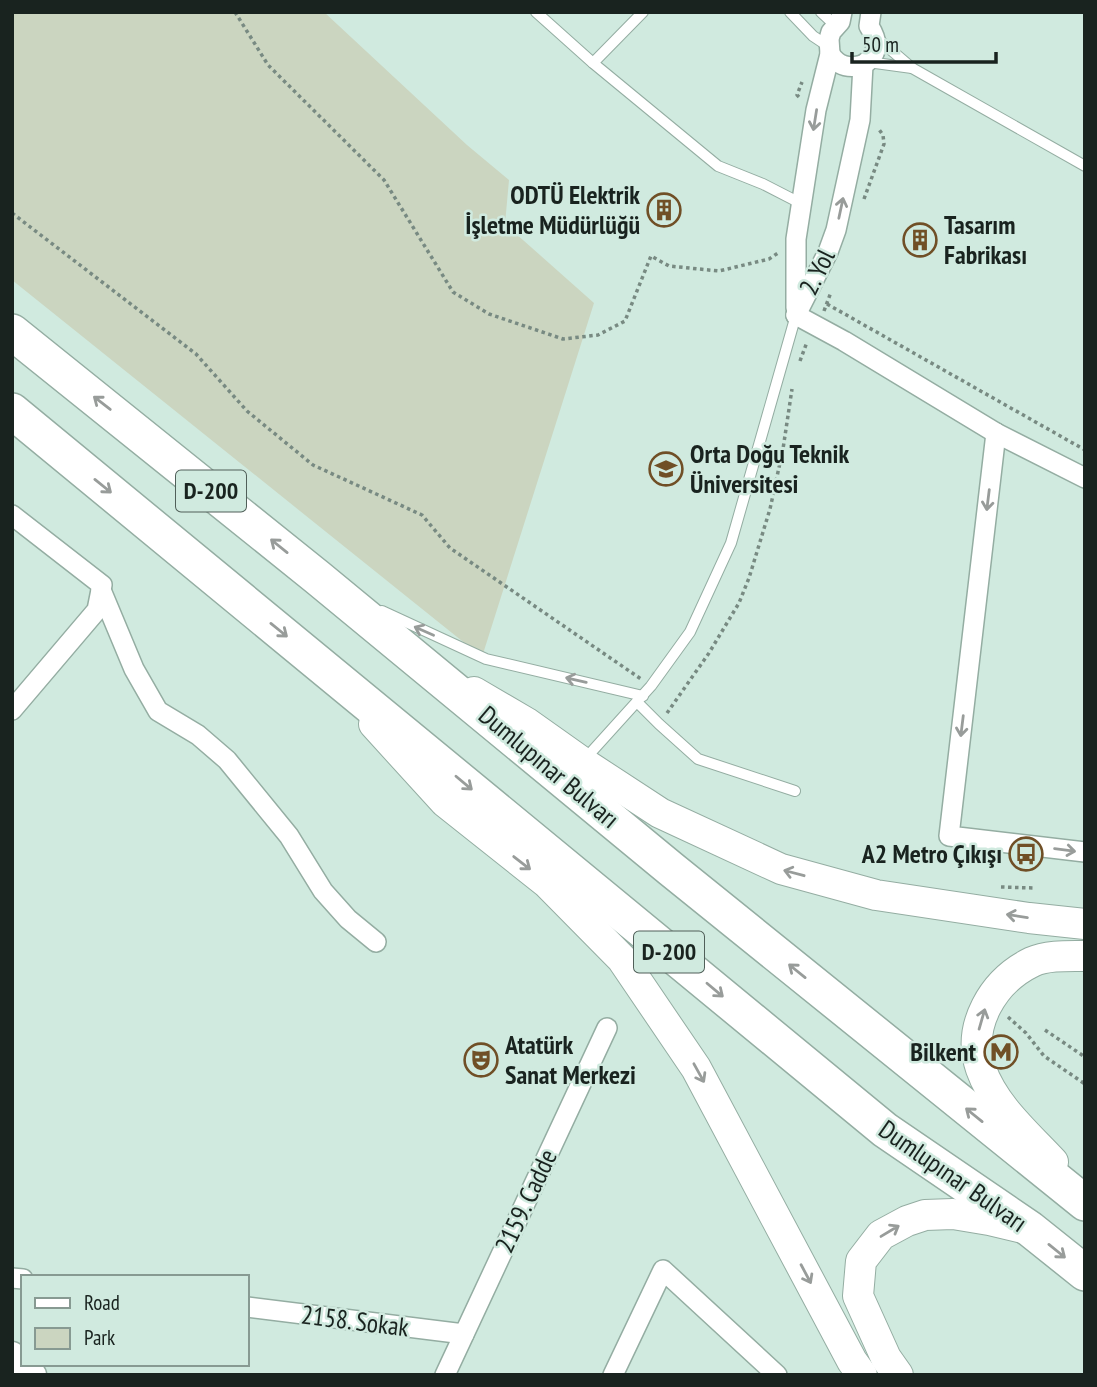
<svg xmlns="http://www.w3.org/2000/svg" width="1097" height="1387" font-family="'PT Sans Narrow',sans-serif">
  <rect width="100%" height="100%" fill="#d0eadf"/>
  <polygon fill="#cbd5c0" points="12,12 324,12 467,145 509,180 505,224 594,303 482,657 12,280"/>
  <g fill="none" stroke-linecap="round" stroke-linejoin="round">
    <defs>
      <g id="lane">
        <polyline points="536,12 593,63 718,166 763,184 802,204"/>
        <polyline points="790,12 813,36 828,46"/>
        <polyline points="821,12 836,26"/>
        <polyline points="877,38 912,68 1085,166"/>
        <polyline points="868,62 912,68"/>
        <polyline points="593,63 643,12"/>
        <polyline points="382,611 486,659 643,696"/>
        <polyline points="637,702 659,724 698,759 795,791"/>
        <polyline points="585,759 651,686 690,632 731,543 796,315"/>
      </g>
      <g id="street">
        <path d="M830,54C838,66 848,69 863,65"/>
        <polyline points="796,308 796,239 816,110 830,54 829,39 831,32 840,22 842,12"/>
        <polyline points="796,315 844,341 996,433 1085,478"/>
        <path d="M796,315L828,252L836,230L860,120L863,65C879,54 879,42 869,26L871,12"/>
        <polyline points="996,433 949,836 1085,852"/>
        <polyline points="12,515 102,585 97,610 12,710"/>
        <polyline points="101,590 134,669 158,711 198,735 227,760 289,836 323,891 348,919 376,942"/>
        <polyline points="12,1278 23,1279"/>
        <polyline points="247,1307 464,1334"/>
        <polyline points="445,1375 607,1028"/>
        <polyline points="613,1375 663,1270 777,1375"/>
      </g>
      <polyline id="secondary" points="12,1355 33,1375"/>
      <g id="primary">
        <polyline points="474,692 527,723 582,762 660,813 781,869 876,895 1029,918 1085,924"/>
        <polyline points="374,724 445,802 547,883 622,959 696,1068 852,1361 862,1375"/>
        <path d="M1053,1162C1027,1134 994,1106 981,1069C966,1026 993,981 1032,962C1047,955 1068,956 1085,956"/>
        <polyline points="898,1375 886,1358 858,1296 861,1261 881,1235 907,1221 925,1215 953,1214 989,1220 1023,1228"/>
      </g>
      <g id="highway">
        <polyline points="12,332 317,577 671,869 1085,1203"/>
        <polyline points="12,411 885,1130 1030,1229 1085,1273"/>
      </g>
    </defs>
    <use href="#lane" stroke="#94ada2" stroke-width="12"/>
    <use href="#street" stroke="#94ada2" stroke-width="22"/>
    <use href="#secondary" stroke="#94ada2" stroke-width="29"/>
    <use href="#primary" stroke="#94ada2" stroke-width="32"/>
    <use href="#highway" stroke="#94ada2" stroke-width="38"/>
    <g stroke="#788a82" stroke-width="3.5" stroke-dasharray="3.5 3.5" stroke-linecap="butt">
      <polyline points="235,12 268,65 384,180 453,292 489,314 563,339 598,335 625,321 651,256 669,266 719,271 769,259 778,253"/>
      <polyline points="799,97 797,95 802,82"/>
      <polyline points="864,199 884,144 883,135 878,128"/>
      <polyline points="12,213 196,354 247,411 313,465 422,515 450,548 641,679"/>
      <polyline points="827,304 1085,450"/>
      <polyline points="824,311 831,292"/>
      <polyline points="800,361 807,342"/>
      <polyline points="667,713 709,653 739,603 749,578 770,509 783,449 792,389"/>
      <polyline points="1001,887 1034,888"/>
      <polyline points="1008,1017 1026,1033 1044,1056 1085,1084"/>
      <polyline points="1045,1030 1085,1057"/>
    </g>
    <use href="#lane" stroke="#fff" stroke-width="10"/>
    <use href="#street" stroke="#fff" stroke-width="19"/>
    <use href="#secondary" stroke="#fff" stroke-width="26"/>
    <use href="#primary" stroke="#fff" stroke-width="30"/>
    <use href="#highway" stroke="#fff" stroke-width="35"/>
  </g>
  <defs><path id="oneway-shaft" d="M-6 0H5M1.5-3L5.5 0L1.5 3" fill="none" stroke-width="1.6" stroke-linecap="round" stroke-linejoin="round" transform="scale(1.75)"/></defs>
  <g stroke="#989c9a">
    <use href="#oneway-shaft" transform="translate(815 120) rotate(99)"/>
    <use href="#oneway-shaft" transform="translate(841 208) rotate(-78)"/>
    <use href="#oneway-shaft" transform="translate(102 403) rotate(-142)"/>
    <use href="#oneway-shaft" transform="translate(103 486) rotate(39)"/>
    <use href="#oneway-shaft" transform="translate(988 500) rotate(97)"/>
    <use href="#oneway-shaft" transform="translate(279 546) rotate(-141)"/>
    <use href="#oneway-shaft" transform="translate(279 630) rotate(39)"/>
    <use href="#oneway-shaft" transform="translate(424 631) rotate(-156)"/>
    <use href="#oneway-shaft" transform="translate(576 680) rotate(-167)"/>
    <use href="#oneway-shaft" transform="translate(962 726) rotate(97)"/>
    <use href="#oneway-shaft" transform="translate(464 783) rotate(40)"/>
    <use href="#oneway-shaft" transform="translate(1065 850) rotate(7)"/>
    <use href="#oneway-shaft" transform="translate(522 863) rotate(38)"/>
    <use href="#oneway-shaft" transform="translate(794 873) rotate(-165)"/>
    <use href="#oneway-shaft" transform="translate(1017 916) rotate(-171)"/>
    <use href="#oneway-shaft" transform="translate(797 971) rotate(-141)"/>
    <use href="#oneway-shaft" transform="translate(715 990) rotate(40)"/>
    <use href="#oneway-shaft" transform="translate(982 1019) rotate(-74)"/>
    <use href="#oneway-shaft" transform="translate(699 1073) rotate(61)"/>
    <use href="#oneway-shaft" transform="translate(974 1115) rotate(-141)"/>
    <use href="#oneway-shaft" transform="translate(890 1231) rotate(-31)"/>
    <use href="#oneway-shaft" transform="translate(1057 1251) rotate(39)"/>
    <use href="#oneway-shaft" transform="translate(806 1274) rotate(62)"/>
  </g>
  <defs>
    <symbol id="building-ring" viewBox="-11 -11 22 22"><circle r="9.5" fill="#d0eadf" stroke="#704f26" stroke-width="1.5"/><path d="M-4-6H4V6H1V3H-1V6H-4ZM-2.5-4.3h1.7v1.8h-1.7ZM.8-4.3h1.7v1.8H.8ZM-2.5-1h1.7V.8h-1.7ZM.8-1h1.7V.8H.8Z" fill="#704f26"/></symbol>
    <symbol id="university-ring" viewBox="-11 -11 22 22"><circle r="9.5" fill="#d0eadf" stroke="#704f26" stroke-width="1.5"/><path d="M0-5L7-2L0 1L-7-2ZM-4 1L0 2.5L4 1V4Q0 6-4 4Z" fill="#704f26"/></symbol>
    <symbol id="bus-ring" viewBox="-11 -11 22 22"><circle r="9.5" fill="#d0eadf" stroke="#704f26" stroke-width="1.5"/><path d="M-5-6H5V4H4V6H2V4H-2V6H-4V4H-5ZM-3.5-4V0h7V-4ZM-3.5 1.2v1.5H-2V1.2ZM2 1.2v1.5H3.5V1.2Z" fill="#704f26"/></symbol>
    <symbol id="metro-ring" viewBox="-11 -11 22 22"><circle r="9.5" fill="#d0eadf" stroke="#704f26" stroke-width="1.5"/><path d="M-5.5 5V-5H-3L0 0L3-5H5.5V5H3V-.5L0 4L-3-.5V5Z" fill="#704f26"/></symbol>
    <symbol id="theatre-ring" viewBox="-11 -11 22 22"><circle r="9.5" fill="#d0eadf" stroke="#704f26" stroke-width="1.5"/><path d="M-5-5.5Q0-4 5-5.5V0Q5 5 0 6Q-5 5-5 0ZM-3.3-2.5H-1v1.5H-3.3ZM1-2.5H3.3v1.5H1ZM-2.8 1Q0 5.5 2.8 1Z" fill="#704f26"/></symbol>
  </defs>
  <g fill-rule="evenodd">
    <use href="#building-ring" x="645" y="191" width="38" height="38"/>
    <use href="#building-ring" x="901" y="221" width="38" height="38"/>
    <use href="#university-ring" x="647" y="450" width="38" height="38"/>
    <use href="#bus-ring" x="1007" y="835" width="38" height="38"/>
    <use href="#metro-ring" x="982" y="1033" width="38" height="38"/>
    <use href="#theatre-ring" x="462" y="1041" width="38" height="38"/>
  </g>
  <g text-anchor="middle" stroke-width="5" stroke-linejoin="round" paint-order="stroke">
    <g fill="#d0eadf" stroke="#505f59" stroke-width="2">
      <rect x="176" y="470.5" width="70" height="41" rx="5"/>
      <rect x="634" y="931.5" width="70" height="41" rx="5"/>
    </g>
    <g font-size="24" font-weight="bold" fill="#19231f">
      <text x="211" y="499">D-200</text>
      <text x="669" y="960">D-200</text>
    </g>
    <g font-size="26" font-weight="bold" fill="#19231f" stroke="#d0eadf" text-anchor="end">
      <text x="640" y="204">ODTÜ Elektrik<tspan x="640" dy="30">İşletme Müdürlüğü</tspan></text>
      <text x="944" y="234" text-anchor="start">Tasarım<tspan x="944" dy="30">Fabrikası</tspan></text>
      <text x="690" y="463" text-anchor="start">Orta Doğu Teknik<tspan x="690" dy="30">Üniversitesi</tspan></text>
      <text x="1002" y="863">A2 Metro Çıkışı</text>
      <text x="505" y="1054" text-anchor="start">Atatürk<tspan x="505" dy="30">Sanat Merkezi</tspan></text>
      <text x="976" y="1061">Bilkent</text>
    </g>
    <g font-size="26" fill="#19231f" stroke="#d0eadf">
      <text transform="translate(817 272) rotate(-64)" y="9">2. Yol</text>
      <text transform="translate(549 767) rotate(40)" y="9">Dumlupınar Bulvarı</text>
      <text transform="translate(953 1176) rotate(35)" y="9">Dumlupınar Bulvarı</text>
      <text transform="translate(526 1201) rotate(-65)" y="9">2159. Cadde</text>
      <text transform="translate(355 1321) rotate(7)" y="9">2158. Sokak</text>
    </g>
  </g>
  <rect width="1097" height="1387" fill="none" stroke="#19231f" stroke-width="28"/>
  <rect x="21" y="1275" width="228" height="91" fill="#d0eadf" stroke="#879a92" stroke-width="2"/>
  <rect x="35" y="1298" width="35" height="10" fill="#ffffff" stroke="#879a92" stroke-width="2"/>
  <text x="84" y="1310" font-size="21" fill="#19231f">Road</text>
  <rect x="35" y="1328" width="35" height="21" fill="#cbd5c0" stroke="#879a92" stroke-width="2"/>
  <text x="84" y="1345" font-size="21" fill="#19231f">Park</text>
  <path d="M852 52v10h144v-10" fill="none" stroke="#19231f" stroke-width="3.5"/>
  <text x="862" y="52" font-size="21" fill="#19231f" stroke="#d0eadf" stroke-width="5" paint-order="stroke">50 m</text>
</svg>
